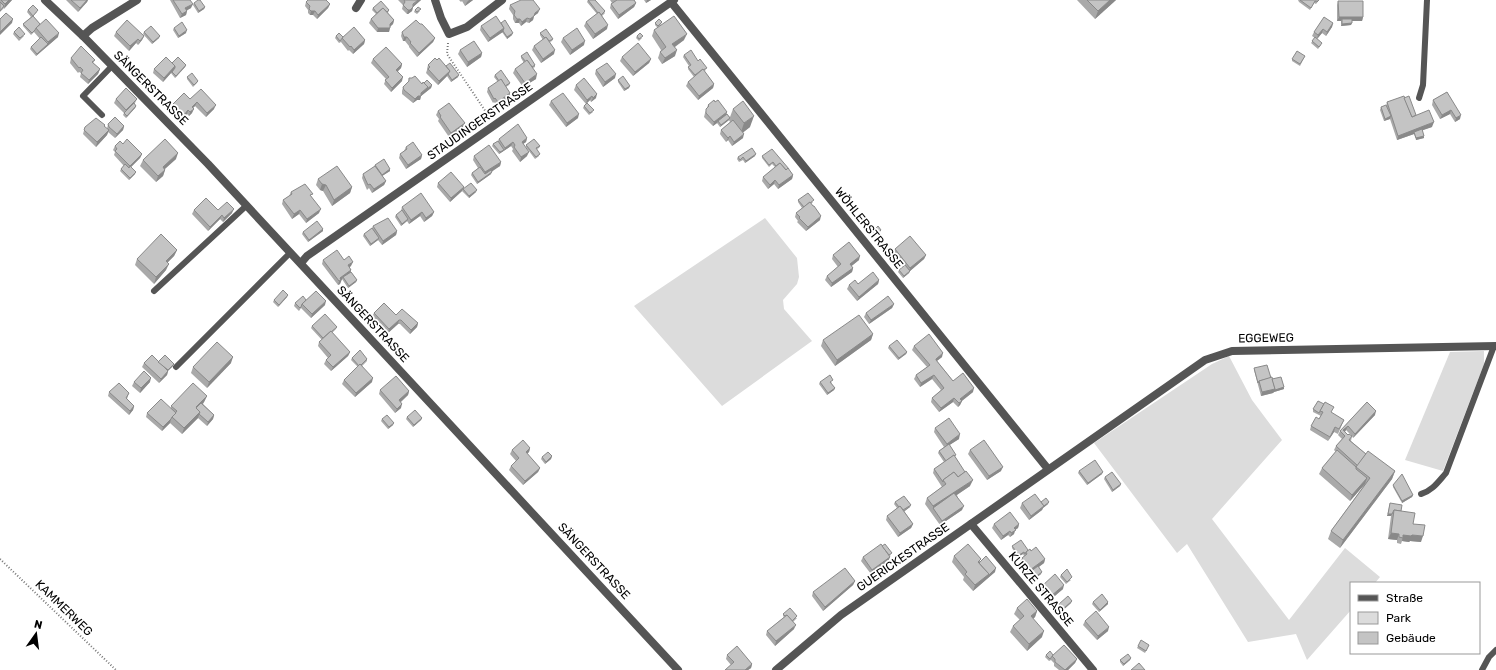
<svg xmlns="http://www.w3.org/2000/svg" width="1496" height="670" font-family="Rubik,sans-serif">
  <rect width="100%" height="100%" fill="#fff"/>
  <g fill="#dcdcdc">
    <polygon points="765,218 797,258 799,277 797,284 783,300 784,309 812,341 722,406 634,306"/>
    <polygon points="1484,351 1484,364 1443,471 1405,460 1450,352"/>
    <polygon points="1229,356 1252,400 1282,440 1212,519 1289,620 1345,548 1380,577 1375,583 1351,583 1351,610 1307,660 1296,634 1248,642 1187,544 1177,553 1094,443 1212,364"/>
  </g>
  <g fill="none" stroke-linecap="round" stroke-linejoin="round">
    <g stroke="#777" stroke-width="2" stroke-dasharray="1 2" stroke-linecap="butt">
      <polyline points="448,43 447,54 490,118"/>
      <polyline points="0,559 116,670"/>
    </g>
    <g stroke="#555" stroke-width="6">
      <polyline points="1419,98 1423,85 1427,0"/>
      <polyline points="102,115 83,96 112,66"/>
      <polyline points="154,291 246,206"/>
      <polyline points="176,367 290,253"/>
      <path d="M1421,494C1432,491 1438,482 1446,473L1494,346"/>
      <polyline points="1482,670 1489,657 1496,650"/>
    </g>
    <g stroke="#555" stroke-width="8">
      <polyline points="45,0 83,36 208,164 678,670"/>
      <polyline points="435,0 441,18 449,34 467,27 502,0"/>
      <polyline points="671,2 1048,469"/>
      <polyline points="356,8 361,0"/>
      <polyline points="83,36 92,28 137,0"/>
      <polyline points="301,263 307,256 674,0"/>
      <polyline points="971,524 1093,670"/>
      <polyline points="776,670 841,615 1205,360 1232,351 1496,346"/>
    </g>
  </g>
  <g fill="#a9a9a9" fill-rule="evenodd">
    <polygon points="0,0 12,0 0,12"/>
    <polygon points="66,0 88,0 87,2 78,12"/>
    <polygon points="170,0 190,0 191,8 187,10 186,15 180,18"/>
    <polygon points="398,0 421,0 413,7 412,11 408,14 407,14 402,9 403,5"/>
    <polygon points="459,0 473,0 465,6 462,1 461,2"/>
    <polygon points="588,0 595,0 605,13 602,16 607,29 593,39 584,26 586,22 597,14 587,2"/>
    <polygon points="610,0 634,0 636,3 634,7 618,19 610,8 611,4 612,3"/>
    <polygon points="644,0 651,0 646,3"/>
    <polygon points="1077,0 1116,0 1095,19"/>
    <polygon points="1298,0 1319,0 1316,4 1314,3 1310,10 1299,2"/>
    <polygon points="1338,1 1363,17 1362,21 1352,21 1351,25 1341,26 1341,21 1337,21 1337,5"/>
    <polygon points="306,2 330,4 328,8 317,19 313,15 310,15 308,13 308,10 305,6"/>
    <polygon points="194,3 205,7 204,9 198,13 193,5"/>
    <polygon points="510,5 538,13 534,16 533,20 529,23 526,22 521,26 519,23 515,23 513,19 513,15 509,9"/>
    <polygon points="373,8 389,10 388,13 394,20 393,24 390,26 389,32 377,32 369,23 371,19 376,14 372,10"/>
    <polygon points="28,10 37,12 33,16 40,24 58,37 36,56 30,49 31,47 40,39 34,32 31,35 23,26 23,24 31,17 27,12"/>
    <polygon points="415,10 420,11 417,14 414,12"/>
    <polygon points="662,22 661,24 658,28 684,40 675,47 675,56 662,64 658,58 660,52 661,50 652,36 654,30 658,28 655,25 655,23"/>
    <polygon points="501,23 512,35 507,39 502,32 488,42 480,30 481,26"/>
    <polygon points="1333,23 1332,27 1326,36 1322,33 1317,39 1321,45 1318,49 1311,43 1315,38 1312,36 1314,32"/>
    <polygon points="420,24 435,38 433,42 417,57 409,47 409,46 405,41 403,41 401,36 402,32"/>
    <polygon points="174,28 186,33 178,38 173,30"/>
    <polygon points="14,32 24,36 19,41 13,34"/>
    <polygon points="116,32 144,36 142,40 138,45 136,43 129,51 114,36"/>
    <polygon points="144,32 159,38 152,44 143,34"/>
    <polygon points="540,33 553,39 552,41 550,42 554,54 541,63 532,50 534,46 543,40 540,35"/>
    <polygon points="336,36 343,37 365,40 364,44 353,54 349,50 348,51 341,42 339,43 335,38"/>
    <polygon points="637,36 642,38 639,41 636,38"/>
    <polygon points="563,38 584,45 570,55 561,42"/>
    <polygon points="460,50 482,53 481,57 467,67 458,54"/>
    <polygon points="684,55 698,61 706,70 704,71 714,84 713,88 698,100 686,86 688,82 694,77 688,69 689,66 683,57"/>
    <polygon points="521,56 535,65 535,67 533,68 536,79 523,87 513,73 515,69 524,63 521,58"/>
    <polygon points="1305,56 1300,66 1292,61 1292,59"/>
    <polygon points="622,57 651,59 649,63 633,76 620,61"/>
    <polygon points="71,58 95,60 93,63 100,69 98,74 88,84 80,77 81,73 79,72 78,73 70,63"/>
    <polygon points="373,59 402,64 401,68 398,71 402,81 391,92 384,84 386,79 371,63"/>
    <polygon points="437,60 446,66 458,77 451,82 447,76 438,85 426,73 427,70 427,69 428,65"/>
    <polygon points="172,63 186,65 185,67 175,78 171,73 163,82 153,73 154,69"/>
    <polygon points="596,70 615,78 603,87 595,74"/>
    <polygon points="495,75 510,83 509,85 506,87 510,93 509,97 497,106 494,102 493,103 487,92 488,88 498,82 494,77"/>
    <polygon points="187,77 198,81 197,83 193,87 187,79"/>
    <polygon points="409,78 422,84 424,83 432,85 431,88 421,96 420,100 417,100 413,103 402,94 402,91 403,87 408,83"/>
    <polygon points="618,80 629,88 624,91 618,82"/>
    <polygon points="576,85 596,98 591,102 590,100 586,104 574,90"/>
    <polygon points="1447,92 1460,119 1455,122 1450,114 1440,119 1432,105 1433,100"/>
    <polygon points="116,99 137,99 135,103 134,104 136,106 135,108 126,118 123,115 124,113 114,103"/>
    <polygon points="190,99 214,109 206,117 195,106 193,108 192,113 189,116 187,114 182,119 172,108 173,104"/>
    <polygon points="551,101 578,118 566,127 549,105"/>
    <polygon points="715,102 727,112 726,114 730,117 733,109 750,127 743,132 743,138 732,146 728,140 726,142 720,134 721,130 730,122 729,120 720,127 717,123 713,126 704,117 705,113 708,105"/>
    <polygon points="1387,102 1416,115 1432,127 1422,130 1424,138 1416,140 1414,134 1397,140 1390,119 1384,121 1380,110 1381,107 1386,106"/>
    <polygon points="584,106 593,112 589,115 583,108"/>
    <polygon points="438,111 463,127 449,137 438,121 439,119 436,115"/>
    <polygon points="108,124 124,126 123,130 115,138 108,132 107,135 96,147 83,134 85,127 105,125 104,126 107,129"/>
    <polygon points="527,138 526,142 523,144 527,156 520,162 512,151 513,149 511,146 499,154 492,146 493,144 498,141 499,139"/>
    <polygon points="123,144 142,154 140,158 131,167 135,174 129,180 120,171 121,169 124,166 114,155 115,152 113,150 115,146"/>
    <polygon points="526,145 540,146 539,148 537,149 539,156 535,159 526,147"/>
    <polygon points="406,147 422,155 421,159 406,169 399,158 400,154 404,151"/>
    <polygon points="474,156 501,162 500,166 491,171 491,174 477,184 471,175 472,173 478,168 473,160"/>
    <polygon points="755,156 745,163 743,160 739,162 737,159 738,157"/>
    <polygon points="762,156 789,170 793,175 792,179 778,189 774,184 768,189 762,181 763,177 775,167 772,164 769,167 762,158"/>
    <polygon points="176,159 165,169 165,170 163,176 156,182 140,166 143,160"/>
    <polygon points="375,165 390,169 390,171 382,176 386,181 384,185 372,193 369,188 367,190 362,178 363,174 374,167"/>
    <polygon points="318,179 352,187 350,193 332,206 323,191 320,190 316,185"/>
    <polygon points="438,183 464,187 462,191 450,202 437,187"/>
    <polygon points="463,189 476,192 469,198 462,191"/>
    <polygon points="291,192 311,196 319,213 306,223 299,214 292,219 282,204 283,200 289,196"/>
    <polygon points="798,200 813,202 811,204 820,220 806,231 797,222 798,221 795,217 796,213 802,208 798,202"/>
    <polygon points="402,207 434,212 432,216 424,222 420,216 409,224 407,221 401,226 395,217 396,215 401,211"/>
    <polygon points="194,210 218,210 232,213 223,222 220,219 208,231 192,214"/>
    <polygon points="373,226 397,231 396,235 382,245 378,240 370,246 363,236 364,234 372,228"/>
    <polygon points="323,229 323,231 308,242 302,234 303,232"/>
    <polygon points="874,230 881,230 880,232 876,236 873,232"/>
    <polygon points="895,249 926,255 924,259 910,271 909,273 903,278 898,272 899,270 904,266 893,253"/>
    <polygon points="177,250 174,256 167,263 166,270 154,284 135,265 137,259"/>
    <polygon points="833,255 859,260 851,266 853,268 852,272 831,287 825,280 827,276 838,267 832,259"/>
    <polygon points="323,260 344,260 351,266 349,267 351,270 351,272 357,280 356,282 348,288 342,279 341,280 340,284 338,285 322,264"/>
    <polygon points="879,280 878,284 857,301 847,289 849,285"/>
    <polygon points="287,297 278,307 273,302 274,300"/>
    <polygon points="295,303 325,305 311,318 301,308 299,311 294,306"/>
    <polygon points="894,304 892,308 869,324 864,317 866,313"/>
    <polygon points="374,313 396,315 418,323 417,327 410,334 400,324 398,324 388,333 372,317"/>
    <polygon points="312,326 337,327 336,329 332,333 350,352 348,356 331,371 324,364 326,360 328,358 318,346 319,342 322,340 311,328"/>
    <polygon points="873,334 871,340 835,366 821,346 823,340"/>
    <polygon points="889,346 907,352 906,354 898,360 888,348"/>
    <polygon points="914,346 942,357 937,361 953,381 973,392 962,401 960,405 958,407 953,402 939,412 931,402 932,398 941,390 932,379 920,387 914,379 916,375 927,367 912,350"/>
    <polygon points="352,358 367,359 367,361 362,366 372,382 355,397 342,384 344,380 358,367 351,360"/>
    <polygon points="158,362 173,366 168,371 167,375 159,383 142,367 144,363"/>
    <polygon points="231,363 207,388 191,373 193,367"/>
    <polygon points="1254,368 1271,378 1284,389 1274,392 1273,393 1261,396 1254,370"/>
    <polygon points="134,382 150,382 140,393 132,386"/>
    <polygon points="820,382 832,382 831,383 835,388 834,390 827,395 819,384"/>
    <polygon points="380,390 409,391 408,395 401,402 401,408 395,413 379,394"/>
    <polygon points="109,392 129,393 127,399 134,406 133,410 129,415 108,396"/>
    <polygon points="207,396 203,404 214,415 213,419 207,426 198,418 182,434 170,423 162,431 146,417 147,413 171,408 171,406"/>
    <path d="M1367,402L1375,415L1353,438L1352,436L1351,441L1366,454L1395,471L1392,479L1340,548L1328,539L1331,531L1365,484L1350,501L1319,474L1322,468L1336,452L1334,450L1336,446L1342,439L1338,435L1340,431ZM1346,430L1352,436L1348,435L1345,432Z"/>
    <polygon points="1313,409 1331,413 1344,420 1338,434 1334,432 1328,441 1310,430 1311,426 1319,419 1321,416 1313,412"/>
    <polygon points="407,417 422,418 421,420 413,427 406,419"/>
    <polygon points="382,419 393,425 388,429 381,421"/>
    <polygon points="935,428 959,439 949,445 970,486 957,495 962,510 940,525 925,504 927,498 942,487 933,473 934,469 944,462 938,453 939,451 944,447 934,432"/>
    <polygon points="530,448 529,452 527,454 540,468 538,472 523,485 509,470 511,466 516,461 510,454 512,450"/>
    <polygon points="970,450 1001,471 987,480 968,454"/>
    <polygon points="552,456 551,459 545,464 541,459 542,457"/>
    <polygon points="1079,471 1102,474 1087,485 1078,473"/>
    <polygon points="1105,477 1121,484 1120,486 1112,492 1104,479"/>
    <polygon points="1393,485 1413,495 1412,497 1402,503 1393,487"/>
    <polygon points="895,502 910,507 904,511 913,524 911,528 898,537 886,520 887,516 897,508 894,504"/>
    <polygon points="1041,502 1048,504 1043,508 1042,510 1029,520 1020,508 1022,503"/>
    <polygon points="1390,503 1401,511 1413,524 1421,542 1410,541 1409,542 1402,541 1401,544 1397,543 1397,540 1388,539 1391,516 1387,516"/>
    <polygon points="994,524 1019,524 1018,528 1015,530 1014,534 1010,537 1008,535 1001,540 992,528"/>
    <polygon points="882,546 891,555 889,556 890,557 888,561 871,574 861,561 863,557"/>
    <polygon points="1012,546 1031,551 1045,559 1044,563 1039,567 1041,574 1033,580 1020,562 1022,558 1024,556 1023,554 1018,557 1012,548"/>
    <polygon points="954,556 980,561 995,572 973,591 963,580 964,577 952,562"/>
    <polygon points="1061,575 1071,580 1066,584 1060,577"/>
    <polygon points="855,581 853,585 823,611 812,596 813,592"/>
    <polygon points="1042,586 1063,589 1050,600 1040,590"/>
    <polygon points="1093,602 1108,602 1108,604 1099,612 1092,604"/>
    <polygon points="1071,603 1062,611 1058,606 1059,604"/>
    <polygon points="1017,608 1037,611 1035,617 1033,619 1042,637 1027,651 1010,632 1013,626 1020,620 1014,614"/>
    <polygon points="783,614 797,618 793,622 794,629 775,646 766,635 767,631 784,617 783,616"/>
    <polygon points="1085,621 1108,631 1097,640 1083,625"/>
    <polygon points="1149,645 1145,653 1137,648 1138,646"/>
    <polygon points="727,655 752,664 751,668 748,670 725,670 731,665 726,659"/>
    <polygon points="1046,655 1053,655 1077,659 1075,663 1068,670 1059,670 1054,666 1054,663 1051,660 1049,661 1045,657"/>
    <polygon points="1131,658 1130,660 1123,666 1120,662 1120,660"/>
  </g>
  <g fill="#898989">
    <polygon points="9,0 12,0 4,9 5,4"/>
    <polygon points="87,0 88,0 87,2 78,12 80,8"/>
    <polygon points="418,0 421,0 413,7 412,11 408,14 407,14 408,10"/>
    <polygon points="469,0 473,0 465,6 467,2"/>
    <polygon points="647,0 651,0 646,3"/>
    <polygon points="1110,0 1116,0 1095,19 1098,11"/>
    <polygon points="636,3 634,7 618,19 619,15"/>
    <polygon points="193,4 191,8 184,12 185,8"/>
    <polygon points="330,4 328,8 317,19 318,15"/>
    <polygon points="205,7 204,9 198,13 199,11"/>
    <polygon points="540,9 538,13 534,16 533,20 529,23 530,19 535,13"/>
    <polygon points="187,11 186,15 180,18 182,14"/>
    <polygon points="311,11 315,11 313,15 310,15"/>
    <polygon points="1339,17 1363,17 1362,21 1342,21 1342,19 1341,21 1337,21"/>
    <polygon points="527,18 526,22 521,26 522,22"/>
    <polygon points="13,19 12,23 0,35 0,32"/>
    <polygon points="517,19 520,19 519,23 515,23"/>
    <polygon points="394,20 393,24 389,28 390,24"/>
    <polygon points="1333,23 1332,27 1326,36 1327,32"/>
    <polygon points="1352,23 1351,25 1341,26 1342,24"/>
    <polygon points="608,25 607,29 593,39 595,34"/>
    <polygon points="378,28 390,28 389,32 377,32"/>
    <polygon points="504,28 503,32 488,42 490,38"/>
    <polygon points="1323,29 1322,33 1317,39 1318,35"/>
    <polygon points="187,30 186,33 178,38 179,36"/>
    <polygon points="59,33 58,37 36,56 37,54 48,44 48,42"/>
    <polygon points="513,33 512,35 507,39 507,37"/>
    <polygon points="687,34 684,40 670,50 672,44"/>
    <polygon points="144,36 142,40 138,45 140,41"/>
    <polygon points="160,36 159,38 152,44 153,42"/>
    <polygon points="404,37 407,37 405,41 403,41"/>
    <polygon points="435,38 433,42 417,57 419,53"/>
    <polygon points="138,39 136,43 129,51 130,46"/>
    <polygon points="365,40 364,44 353,54 354,50"/>
    <polygon points="585,41 584,45 570,55 572,50"/>
    <polygon points="555,50 554,54 541,63 543,59"/>
    <polygon points="677,50 675,56 662,64 665,58"/>
    <polygon points="482,53 481,57 467,67 468,62"/>
    <polygon points="651,59 649,63 633,76 635,72"/>
    <polygon points="402,64 401,68 395,74 396,70"/>
    <polygon points="186,65 185,67 175,78 176,76"/>
    <polygon points="175,66 174,70 171,73 163,82 164,78"/>
    <polygon points="100,69 98,74 88,84 89,80"/>
    <polygon points="450,71 449,75 448,74 447,76 438,85 439,81"/>
    <polygon points="537,74 536,79 523,87 525,83"/>
    <polygon points="616,74 615,78 603,87 605,82"/>
    <polygon points="459,75 458,77 451,82 452,80"/>
    <polygon points="403,77 402,81 391,92 392,88"/>
    <polygon points="714,84 713,88 698,100 699,96"/>
    <polygon points="432,85 431,88 421,96 420,100 417,100 413,103 415,99 428,87"/>
    <polygon points="630,86 629,88 624,91 625,89"/>
    <polygon points="510,93 509,97 497,106 498,102"/>
    <polygon points="597,94 596,98 591,102 593,98"/>
    <polygon points="592,96 590,100 586,104 587,100"/>
    <polygon points="197,102 195,106 190,111 192,107"/>
    <polygon points="216,105 214,109 206,117 207,113"/>
    <polygon points="136,106 135,108 126,118 127,116"/>
    <polygon points="194,109 192,113 189,116 190,112"/>
    <polygon points="188,110 187,114 182,119 184,115"/>
    <polygon points="1451,110 1450,114 1440,119 1442,115"/>
    <polygon points="727,112 726,116 718,121 717,123 713,126 714,122"/>
    <polygon points="579,114 578,118 566,127 567,123"/>
    <polygon points="1461,115 1460,119 1455,122 1456,118"/>
    <polygon points="754,116 750,127 740,135 744,123"/>
    <polygon points="1391,116 1390,119 1384,121 1385,119"/>
    <polygon points="729,118 729,120 720,127 721,125"/>
    <polygon points="1434,122 1432,127 1415,133 1414,132 1414,134 1397,140 1398,136"/>
    <polygon points="465,123 463,127 449,137 451,133"/>
    <polygon points="124,126 123,130 115,138 117,134"/>
    <polygon points="109,130 107,135 96,147 97,142"/>
    <polygon points="744,134 743,138 732,146 734,142"/>
    <polygon points="730,136 728,140 726,142 728,138"/>
    <polygon points="1424,136 1424,138 1416,140 1416,138"/>
    <polygon points="527,138 526,142 520,146 522,142"/>
    <polygon points="513,142 511,146 499,154 500,152 504,150 505,148"/>
    <polygon points="529,152 527,156 520,162 521,157"/>
    <polygon points="178,153 176,159 160,173 163,167"/>
    <polygon points="142,154 140,158 128,170 130,166"/>
    <polygon points="756,154 755,156 745,163 746,161"/>
    <polygon points="422,155 421,159 406,169 408,165"/>
    <polygon points="501,162 500,166 484,177 485,172"/>
    <polygon points="390,169 390,171 379,178 380,176"/>
    <polygon points="165,170 163,176 156,182 158,176"/>
    <polygon points="136,172 135,174 129,180 130,178"/>
    <polygon points="492,172 491,174 477,184 478,182"/>
    <polygon points="793,175 792,179 778,189 779,185"/>
    <polygon points="775,180 774,184 768,189 770,185"/>
    <polygon points="386,181 384,185 372,193 374,189"/>
    <polygon points="322,184 326,185 323,191 320,190"/>
    <polygon points="352,187 350,193 332,206 334,200"/>
    <polygon points="464,187 462,191 450,202 451,198"/>
    <polygon points="477,190 476,192 469,198 469,196"/>
    <polygon points="234,209 232,213 223,222 224,218"/>
    <polygon points="321,209 319,213 306,223 307,219"/>
    <polygon points="300,210 299,214 292,219 294,214"/>
    <polygon points="422,212 420,216 409,224 411,220"/>
    <polygon points="434,212 432,216 424,222 426,218"/>
    <polygon points="222,215 220,219 208,231 210,227"/>
    <polygon points="821,216 820,220 806,231 808,227"/>
    <polygon points="408,219 407,221 401,226 402,224"/>
    <polygon points="323,229 323,231 308,242 309,240"/>
    <polygon points="397,231 396,235 382,245 383,241"/>
    <polygon points="379,238 378,240 370,246 371,244"/>
    <polygon points="177,250 174,256 163,267 166,261"/>
    <polygon points="926,255 924,259 910,271 909,273 903,278 904,276 909,272 910,268"/>
    <polygon points="860,256 859,260 848,269 850,264"/>
    <polygon points="353,262 351,266 347,269 348,265"/>
    <polygon points="169,264 166,270 154,284 156,277"/>
    <polygon points="853,268 852,272 831,287 832,283"/>
    <polygon points="351,270 350,274 343,277 340,284 338,285 340,278"/>
    <polygon points="357,280 356,282 348,288 349,286"/>
    <polygon points="879,280 878,284 857,301 859,297"/>
    <polygon points="288,295 287,297 278,307 279,305"/>
    <polygon points="326,301 325,305 311,318 312,314"/>
    <polygon points="894,304 892,308 869,324 871,320"/>
    <polygon points="399,320 398,324 388,333 389,329"/>
    <polygon points="418,323 417,327 410,334 411,330"/>
    <polygon points="873,334 871,340 835,366 837,360"/>
    <polygon points="350,352 348,356 331,371 333,367"/>
    <polygon points="907,352 906,354 898,360 899,358"/>
    <polygon points="943,353 942,357 934,363 936,359"/>
    <polygon points="233,357 231,363 207,388 209,382"/>
    <polygon points="174,364 173,366 168,371 167,375 159,383 161,379"/>
    <polygon points="934,375 932,379 920,387 921,383"/>
    <polygon points="151,378 150,382 140,393 141,388"/>
    <polygon points="373,378 372,382 355,397 356,393"/>
    <polygon points="1284,387 1284,389 1274,392 1273,393 1261,396 1262,392"/>
    <polygon points="835,388 834,390 827,395 828,393"/>
    <polygon points="974,388 973,392 959,403 960,399"/>
    <polygon points="409,391 408,395 398,404 399,400"/>
    <polygon points="207,396 204,402 196,411 196,407"/>
    <polygon points="954,398 953,402 939,412 941,408"/>
    <polygon points="962,401 960,405 958,407 959,403"/>
    <polygon points="402,404 401,408 395,413 397,409"/>
    <polygon points="134,406 133,410 129,415 130,411"/>
    <polygon points="1376,411 1375,415 1353,438 1355,434"/>
    <polygon points="200,412 198,418 182,434 184,428"/>
    <polygon points="214,415 213,419 207,426 208,422"/>
    <polygon points="422,418 421,420 413,427 414,425"/>
    <polygon points="171,419 170,423 162,431 163,427"/>
    <polygon points="394,423 393,425 388,429 389,427"/>
    <polygon points="1348,426 1346,430 1343,434 1343,430"/>
    <polygon points="1335,427 1334,432 1328,441"/>
    <polygon points="960,434 959,439 945,448 947,444"/>
    <polygon points="530,448 529,452 524,456 526,452"/>
    <polygon points="552,456 551,459 545,464 546,462"/>
    <polygon points="1003,467 1001,471 987,480 989,476"/>
    <polygon points="540,468 538,472 523,485 525,481"/>
    <polygon points="1395,471 1392,479 1340,548 1343,540"/>
    <polygon points="1103,472 1102,474 1087,485 1088,483"/>
    <polygon points="1367,478 1365,484 1350,501 1352,495"/>
    <polygon points="973,480 970,486 934,510 933,508 933,506"/>
    <polygon points="1121,484 1120,486 1112,492 1113,490"/>
    <polygon points="1413,495 1412,497 1402,503 1402,501"/>
    <polygon points="1049,502 1048,504 1043,508 1044,506"/>
    <polygon points="911,505 910,507 901,514 902,512"/>
    <polygon points="964,506 962,510 940,525 942,521"/>
    <polygon points="1044,506 1042,510 1029,520 1031,516"/>
    <polygon points="1388,514 1392,514 1391,516 1387,516"/>
    <polygon points="913,524 911,528 898,537 900,533"/>
    <polygon points="1019,524 1018,528 1015,530 1014,534 1010,537 1014,528"/>
    <polygon points="1010,531 1008,535 1001,540 1003,536"/>
    <polygon points="1391,533 1399,534 1397,540 1388,539"/>
    <polygon points="1403,535 1412,535 1423,536 1421,542 1410,541 1409,542 1402,541"/>
    <polygon points="1024,552 1023,554 1018,557 1019,555"/>
    <polygon points="890,557 888,561 871,574 872,570"/>
    <polygon points="1045,559 1044,563 1030,573 1030,570"/>
    <polygon points="996,568 995,572 973,591 975,585 989,574"/>
    <polygon points="1042,572 1041,574 1033,580 1034,578"/>
    <polygon points="855,581 853,585 823,611 825,607"/>
    <polygon points="1064,585 1063,589 1050,600 1051,596"/>
    <polygon points="1072,601 1071,603 1062,611 1063,609"/>
    <polygon points="1108,602 1108,604 1099,612 1100,610"/>
    <polygon points="1037,611 1035,617 1029,622 1031,616"/>
    <polygon points="796,625 794,629 775,646 776,641"/>
    <polygon points="1109,627 1108,631 1097,640 1098,636"/>
    <polygon points="1044,631 1042,637 1027,651 1029,644"/>
    <polygon points="1131,658 1130,660 1123,666 1124,664"/>
    <polygon points="1077,659 1075,663 1068,670 1065,670"/>
    <polygon points="752,664 751,668 748,670 745,670"/>
  </g>
  <g fill="#c4c4c4" stroke="#898989">
    <polygon points="1,0 9,0 5,4"/>
    <polygon points="71,0 87,0 80,8"/>
    <polygon points="173,0 190,0 193,4 185,8 187,11 182,14"/>
    <polygon points="198,0 200,0 205,7 199,11 194,3"/>
    <polygon points="308,0 326,0 330,4 318,15 315,11 311,11 309,9 310,6 306,2"/>
    <polygon points="404,0 418,0 413,4 413,7 410,10 408,10 403,5 405,2"/>
    <polygon points="521,0 533,0 540,9 535,13 534,16 530,19 527,18 522,22 520,19 517,19 514,15 515,11 510,5"/>
    <polygon points="588,0 595,0 605,11 601,15 599,12 598,13"/>
    <polygon points="617,0 634,0 636,3 619,15 611,4"/>
    <polygon points="1087,0 1110,0 1098,11"/>
    <polygon points="1300,0 1319,0 1317,2 1315,1 1311,8"/>
    <polygon points="381,1 389,10 387,12 383,8 377,13 373,8"/>
    <polygon points="1338,1 1363,1 1363,17 1339,17"/>
    <polygon points="0,2 4,6 0,11"/>
    <polygon points="33,5 38,10 33,16 28,10"/>
    <polygon points="418,7 421,9 417,12 415,10"/>
    <polygon points="383,8 394,20 390,24 390,28 378,28 371,19"/>
    <polygon points="599,12 608,25 595,34 586,22"/>
    <polygon points="6,13 13,19 0,32 0,19"/>
    <polygon points="33,16 40,24 36,28 35,30 32,33 23,24"/>
    <polygon points="496,16 504,28 490,38 481,26"/>
    <polygon points="674,16 687,34 672,44 677,50 665,58 660,52 666,47 654,30"/>
    <polygon points="1324,17 1333,23 1327,32 1323,29 1318,35 1314,32"/>
    <polygon points="46,19 59,33 48,42 36,28"/>
    <polygon points="659,19 662,22 658,26 655,23"/>
    <polygon points="1342,19 1352,19 1352,23 1342,24"/>
    <polygon points="127,20 144,36 140,41 138,39 130,46 116,32"/>
    <polygon points="416,20 420,24 422,24 435,38 419,53 410,43 411,42 407,37 404,37 402,32"/>
    <polygon points="505,20 513,33 507,37 503,31 504,28 501,23"/>
    <polygon points="182,22 187,30 179,36 174,28"/>
    <polygon points="151,26 160,36 153,42 144,32"/>
    <polygon points="19,27 25,34 20,38 14,32"/>
    <polygon points="354,27 365,40 354,50 351,46 350,47 342,38"/>
    <polygon points="577,28 585,41 572,50 563,38"/>
    <polygon points="546,29 553,39 549,41 546,37 545,38 540,33"/>
    <polygon points="339,33 343,37 340,41 336,36"/>
    <polygon points="640,33 643,36 639,39 637,36"/>
    <polygon points="41,37 48,44 37,54 31,47"/>
    <polygon points="546,37 555,50 543,59 534,46"/>
    <polygon points="1315,37 1322,43 1319,47 1312,41"/>
    <polygon points="474,41 482,53 468,62 460,50"/>
    <polygon points="638,43 651,59 635,72 622,57"/>
    <polygon points="81,46 95,60 92,62 100,69 89,80 81,73 83,70 80,67 79,68 71,58"/>
    <polygon points="386,47 402,64 396,70 403,77 392,88 385,80 389,77 373,59"/>
    <polygon points="691,50 698,61 700,59 707,68 703,70 703,69 695,75 688,67 691,65 684,55"/>
    <polygon points="1297,51 1305,56 1300,64 1292,59"/>
    <polygon points="527,52 535,65 532,67 527,60 526,62 521,56"/>
    <polygon points="166,57 175,66 164,78 154,69"/>
    <polygon points="178,57 186,65 176,76 172,72 175,68 175,66 172,63"/>
    <polygon points="435,58 437,60 439,58 450,71 439,81 428,69 430,67 428,65"/>
    <polygon points="527,60 537,74 525,83 515,69"/>
    <polygon points="450,63 459,75 452,80 448,74 450,71 446,66"/>
    <polygon points="607,63 616,74 605,82 596,70"/>
    <polygon points="703,69 714,84 699,96 688,82"/>
    <polygon points="501,70 510,83 505,86 501,79 499,81 495,75"/>
    <polygon points="192,73 198,81 194,85 187,77"/>
    <polygon points="415,76 422,84 423,82 428,87 421,93 421,96 418,96 415,99 404,90 403,87 409,81 409,78 412,78"/>
    <polygon points="623,76 630,86 625,89 618,80"/>
    <polygon points="584,78 597,94 593,98 592,96 587,100 576,85"/>
    <polygon points="501,79 510,93 498,102 495,98 494,99 488,88"/>
    <polygon points="427,80 432,85 427,89 428,87 424,83"/>
    <polygon points="126,88 137,99 126,110 116,99"/>
    <polygon points="201,89 216,105 207,113 197,102 192,107 194,109 190,112 188,110 184,115 173,104 184,93 190,99"/>
    <polygon points="1447,92 1461,115 1456,118 1451,110 1442,115 1433,100"/>
    <polygon points="563,93 579,114 567,123 551,101"/>
    <polygon points="1404,96 1412,117 1429,110 1434,122 1398,136 1387,102"/>
    <polygon points="1409,96 1416,115 1412,117 1404,98"/>
    <polygon points="714,100 715,102 718,100 727,112 714,122 706,113 706,109 709,106 708,105"/>
    <polygon points="743,101 754,116 744,123 733,109"/>
    <polygon points="134,103 136,106 127,116 124,113"/>
    <polygon points="449,103 465,123 451,133 440,117 441,116 438,111"/>
    <polygon points="587,103 594,110 590,113 584,106"/>
    <polygon points="1386,105 1391,116 1385,119 1381,107"/>
    <polygon points="727,114 730,118 721,125 718,121"/>
    <polygon points="115,117 124,126 117,134 109,127 108,124"/>
    <polygon points="96,118 105,125 104,126 109,130 97,142 84,130 85,127"/>
    <polygon points="733,120 744,134 734,142 730,136 728,138 721,130"/>
    <polygon points="518,124 527,138 522,142 529,152 521,157 514,147 515,145 513,142 505,148 499,139"/>
    <polygon points="1422,129 1424,136 1416,138 1414,132"/>
    <polygon points="127,139 142,154 130,166 115,151 117,149 115,146 120,141 123,144"/>
    <polygon points="165,139 178,153 163,167 165,170 158,176 143,160"/>
    <polygon points="534,139 540,146 536,148 540,154 536,157 526,145"/>
    <polygon points="498,141 504,150 500,152 493,144"/>
    <polygon points="413,142 422,155 408,165 400,154 407,149 406,147"/>
    <polygon points="489,145 501,162 485,172 474,156"/>
    <polygon points="752,148 756,154 746,161 743,157 740,160 738,157"/>
    <polygon points="772,149 789,169 788,168 786,170 780,163 776,166 773,162 769,165 762,156"/>
    <polygon points="384,159 390,169 382,175 375,165"/>
    <polygon points="780,163 786,170 788,168 793,175 779,185 775,180 770,185 763,177"/>
    <polygon points="125,164 129,168 130,166 136,172 130,178 121,169"/>
    <polygon points="337,166 352,187 334,200 326,185 322,184 318,179"/>
    <polygon points="375,166 386,181 374,189 370,184 368,185 363,174"/>
    <polygon points="480,167 485,174 491,170 492,172 478,182 472,173"/>
    <polygon points="451,172 464,187 451,198 438,183"/>
    <polygon points="471,183 477,190 469,196 463,189"/>
    <polygon points="305,184 313,194 310,195 321,209 307,219 300,210 294,214 283,200 292,194 291,192"/>
    <polygon points="421,193 434,212 426,218 422,212 411,220 402,207"/>
    <polygon points="808,193 814,200 810,203 810,202 804,207 798,200"/>
    <polygon points="206,198 218,210 227,202 234,209 224,218 222,215 210,227 194,210"/>
    <polygon points="810,202 813,206 814,206 821,216 808,227 799,218 800,217 796,213"/>
    <polygon points="402,210 408,219 402,224 396,215"/>
    <polygon points="388,218 397,231 383,241 373,226"/>
    <polygon points="317,221 323,229 309,240 303,232"/>
    <polygon points="878,226 881,230 877,234 874,230"/>
    <polygon points="372,228 379,238 371,244 364,234"/>
    <polygon points="161,234 177,250 166,261 169,264 156,277 137,259"/>
    <polygon points="910,236 926,255 910,268 895,249"/>
    <polygon points="849,242 860,256 850,264 853,268 832,283 827,276 841,264 833,255"/>
    <polygon points="337,250 344,260 349,256 353,262 348,265 351,270 340,278 341,280 339,281 323,260"/>
    <polygon points="905,265 910,271 904,276 899,270"/>
    <polygon points="351,272 357,280 349,286 343,277"/>
    <polygon points="873,272 879,280 859,297 849,285 855,280 858,284"/>
    <polygon points="283,290 288,295 279,305 274,300"/>
    <polygon points="316,291 326,301 312,314 302,304"/>
    <polygon points="303,296 306,300 302,304 301,307 300,308 295,303"/>
    <polygon points="888,296 894,304 871,320 866,313"/>
    <polygon points="384,303 396,315 402,309 418,323 411,330 401,320 399,320 389,329 374,313"/>
    <polygon points="325,314 337,327 331,332 331,331 323,338 312,326"/>
    <polygon points="859,315 873,334 837,360 823,340"/>
    <polygon points="331,331 350,352 333,367 326,360 331,355 319,342"/>
    <polygon points="929,334 943,353 936,359 936,360 953,381 963,373 974,388 960,399 962,401 959,403 954,398 941,408 932,398 944,388 934,375 921,383 916,375 930,365 914,346"/>
    <polygon points="897,340 907,352 899,358 889,346"/>
    <polygon points="217,342 233,357 209,382 193,367"/>
    <polygon points="360,350 367,359 361,365 360,364 359,366 352,358"/>
    <polygon points="152,355 168,371 161,379 144,363"/>
    <polygon points="165,355 174,364 168,370 158,362"/>
    <polygon points="360,364 373,378 356,393 344,380"/>
    <polygon points="1267,365 1271,378 1259,381 1258,383 1254,368"/>
    <polygon points="144,371 151,378 141,388 134,382"/>
    <polygon points="830,375 833,380 830,382 835,388 828,393 820,382"/>
    <polygon points="396,376 409,391 399,400 402,404 397,409 380,390"/>
    <polygon points="1272,377 1275,389 1262,392 1259,381"/>
    <polygon points="1281,377 1284,387 1275,390 1275,389 1272,379"/>
    <polygon points="119,383 129,393 126,398 134,406 130,411 109,392"/>
    <polygon points="193,383 207,396 196,407 200,412 184,428 172,417 177,411 171,406"/>
    <polygon points="161,399 176,413 172,417 171,419 163,427 147,413"/>
    <polygon points="1318,401 1324,404 1319,413 1313,409"/>
    <polygon points="1325,402 1334,407 1331,412 1344,420 1339,429 1335,427 1330,437 1311,426 1316,417 1319,419 1323,412 1320,411"/>
    <polygon points="1367,402 1376,411 1355,434 1348,426 1343,430 1348,435 1349,434 1352,436 1349,440 1366,454 1358,466 1336,446 1345,436 1340,431"/>
    <polygon points="201,403 214,415 208,422 199,414 200,412 196,408"/>
    <polygon points="415,410 422,418 414,425 407,417"/>
    <polygon points="387,415 394,423 389,427 382,419"/>
    <polygon points="949,418 960,434 947,444 935,428"/>
    <polygon points="523,440 530,448 526,452 540,468 525,481 511,466 519,458 512,450"/>
    <polygon points="984,440 1003,467 989,476 970,450"/>
    <polygon points="949,444 956,455 954,456 954,455 946,461 939,451"/>
    <polygon points="1337,450 1356,467 1356,469 1367,478 1352,495 1322,468"/>
    <polygon points="1368,451 1395,471 1343,540 1331,531 1370,478 1356,467"/>
    <polygon points="548,452 552,456 546,462 542,457"/>
    <polygon points="954,455 965,472 958,477 954,472 943,480 943,482 934,469"/>
    <polygon points="1095,460 1103,472 1088,483 1079,471"/>
    <polygon points="966,471 973,480 933,506 927,498 946,484 943,480 954,472 958,477"/>
    <polygon points="1112,472 1121,484 1113,490 1105,477"/>
    <polygon points="1402,474 1413,495 1402,501 1393,485"/>
    <polygon points="954,493 964,506 942,521 933,508"/>
    <polygon points="1035,494 1044,506 1031,516 1022,503"/>
    <polygon points="904,496 911,505 903,510 900,506 899,507 895,502"/>
    <polygon points="1046,498 1049,502 1044,506 1041,502"/>
    <polygon points="1390,503 1402,505 1401,511 1394,510 1392,514 1388,514"/>
    <polygon points="900,506 913,524 900,533 887,516"/>
    <polygon points="1394,510 1415,513 1413,524 1425,525 1423,536 1412,535 1411,536 1403,535 1403,538 1399,537 1399,534 1391,533"/>
    <polygon points="1010,512 1019,524 1014,528 1016,530 1011,533 1010,531 1003,536 994,524"/>
    <polygon points="1021,540 1028,550 1026,552 1025,554 1024,552 1019,555 1012,546"/>
    <polygon points="881,544 890,557 872,570 863,557"/>
    <polygon points="885,544 892,553 889,555 882,546"/>
    <polygon points="968,544 981,559 978,562 989,574 975,585 965,574 967,572 954,556"/>
    <polygon points="1036,547 1045,559 1030,570 1022,558 1027,554 1026,552 1030,549 1031,551"/>
    <polygon points="986,556 996,568 988,576 989,574 979,563"/>
    <polygon points="1038,566 1042,572 1034,578 1030,572"/>
    <polygon points="845,568 855,581 825,607 813,592"/>
    <polygon points="1067,569 1072,577 1067,582 1061,575"/>
    <polygon points="1055,574 1064,585 1051,596 1042,586"/>
    <polygon points="1102,594 1108,602 1100,610 1093,602"/>
    <polygon points="1068,596 1072,601 1063,609 1059,604"/>
    <polygon points="1027,599 1037,611 1031,616 1044,631 1029,644 1013,626 1024,616 1017,608"/>
    <polygon points="790,608 797,616 792,621 787,615 785,616 783,614"/>
    <polygon points="1096,611 1109,627 1098,636 1085,621"/>
    <polygon points="787,615 796,625 776,641 767,631"/>
    <polygon points="1141,640 1149,645 1146,651 1138,646"/>
    <polygon points="1064,645 1077,659 1065,670 1055,662 1055,659 1052,656"/>
    <polygon points="737,646 752,664 745,670 725,670 734,662 727,655"/>
    <polygon points="1050,651 1053,655 1050,659 1046,655"/>
    <polygon points="1128,654 1131,658 1124,664 1120,660"/>
    <polygon points="1139,663 1145,670 1131,670"/>
  </g>
  <g text-anchor="middle" stroke-width="3.5" stroke-linejoin="round" paint-order="stroke">
    <g font-size="12" fill="#000" stroke="#fff">
      <text transform="translate(151 88) rotate(45)" y="4">SÄNGERSTRASSE</text>
      <text transform="translate(480 121) rotate(-35)" y="4">STAUDINGERSTRASSE</text>
      <text transform="translate(869 228) rotate(51)" y="4">WÖHLERSTRASSE</text>
      <text transform="translate(373 324) rotate(47)" y="4">SÄNGERSTRASSE</text>
      <text transform="translate(1266 338) rotate(-1)" y="4">EGGEWEG</text>
      <text transform="translate(903 557) rotate(-35)" y="4">GUERICKESTRASSE</text>
      <text transform="translate(594 561) rotate(47)" y="4">SÄNGERSTRASSE</text>
      <text transform="translate(1041 589) rotate(50)" y="4">KURZE STRASSE</text>
      <text transform="translate(64 608) rotate(44)" y="4">KAMMERWEG</text>
    </g>
  </g>
  <rect x="1350" y="582" width="130" height="72" fill="#ffffff" stroke="#999999"/>
  <rect x="1358" y="595" width="20" height="6" fill="#555555" stroke="#999999"/>
  <text x="1386" y="602" font-size="12" fill="#000000">Straße</text>
  <rect x="1358" y="612" width="20" height="12" fill="#dcdcdc" stroke="#999999"/>
  <text x="1386" y="622" font-size="12" fill="#000000">Park</text>
  <rect x="1358" y="632" width="20" height="12" fill="#c4c4c4" stroke="#999999"/>
  <text x="1386" y="642" font-size="12" fill="#000000">Gebäude</text>
  <g transform="translate(36 634) rotate(14)" stroke="#ffffff" stroke-width="3" paint-order="stroke">
  <path d="M0-3L7 15L0 10L-7 15Z" fill="#000000"/>
  <text y="-6" font-size="11" font-weight="bold" text-anchor="middle" fill="#000000">N</text>
  </g>
</svg>
